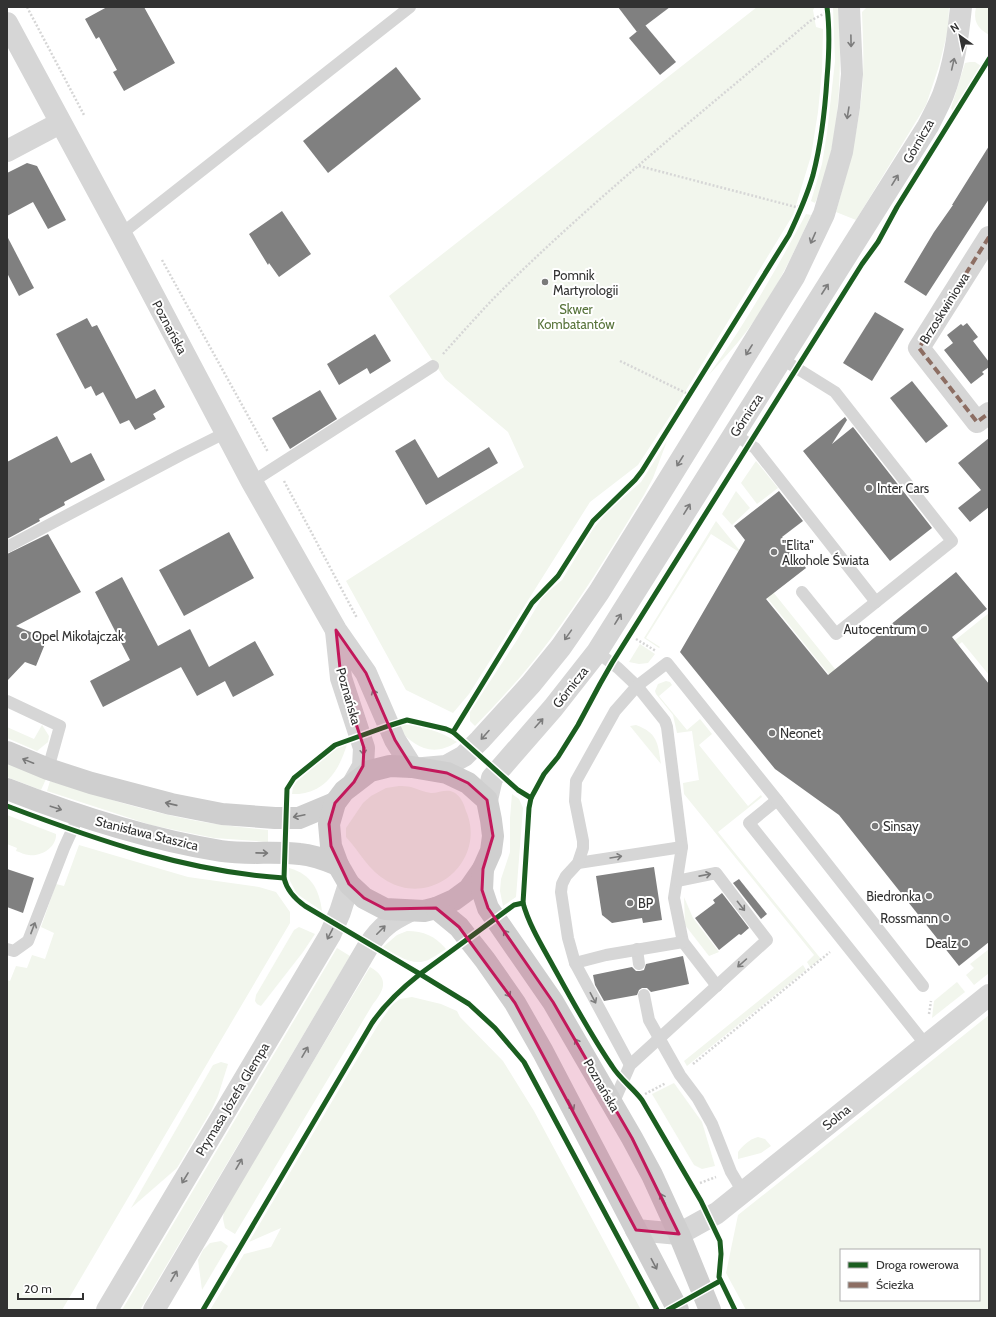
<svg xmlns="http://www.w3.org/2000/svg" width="996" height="1317" font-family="Cabin,sans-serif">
  <rect width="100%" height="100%" fill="#fff"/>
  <g fill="#f2f6ed" fill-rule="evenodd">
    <polygon points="757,7 815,7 813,10 816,27 823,29 822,71 818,112 811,156 793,215 674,410 638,465 590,502 469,694 453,713 406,690 346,581 524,467 508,432 445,379 389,296"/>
    <path d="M833,7H839C841,61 841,113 828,165C825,178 820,191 815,203L811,201L822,164L827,133L835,61Z"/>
    <path d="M867,7H949L948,30L939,66L926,105L856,220L836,212C847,175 856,139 861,101C865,72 863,41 862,12Z"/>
    <path d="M976,7H989V35C977,28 973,21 976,7Z"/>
    <polygon points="970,62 975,62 981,66 953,111 951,108 965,63"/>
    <path d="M806,214L811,215C793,255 772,298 746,332C734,348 720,362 708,376C745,324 776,270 806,214Z"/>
    <path d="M667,441L653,478L644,495C614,544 584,595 549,641C527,671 501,699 475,726L470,721V712L517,640L543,596L562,580L593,529L607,512L641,482Z"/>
    <polygon points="756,461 778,488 757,504 741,483"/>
    <polygon points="736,491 750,508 732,525 722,514"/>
    <polygon points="716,521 868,710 989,613 989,675 962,642 858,725 857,709 739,563 739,552 711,534 646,638 660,647 659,648 644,638"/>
    <polygon points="640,644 655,654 648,663 639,664 629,662"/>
    <polygon points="666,681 670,682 672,685 659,696 687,730 700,719 712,734 699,745 748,806 761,795 762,797 718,832 821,959 810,967 807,962 814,955 684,794 683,783 699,780 692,731 677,733 673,715 656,694 655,691 658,684"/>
    <path d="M402,724C422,726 440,731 457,742C432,758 414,747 397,727Z"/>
    <polygon points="42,725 49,736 48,742 37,751 7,738 7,727 34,739"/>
    <path d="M636,725C658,733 658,744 661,764L630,726Z"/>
    <path d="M347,744C341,765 329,788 305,793C301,794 297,794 292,794L293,787L296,782L338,747Z"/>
    <polygon points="7,763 46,779 41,790 7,777"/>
    <path d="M50,781C97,795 144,811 192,820C217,825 242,827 268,830V842L214,838L151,825L47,791Z"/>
    <path d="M399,786C402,786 407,786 411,787C418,789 424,792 431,793C440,793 447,788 455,793C461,797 464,804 466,811C487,859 434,908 387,881C369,871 360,852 346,837V828L363,803L371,796L386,788Z"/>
    <polygon points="512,794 519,799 523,808 516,897 503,906 500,891 501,879 510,852 510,818"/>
    <path d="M7,815L56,834C57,847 41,857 29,855C25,855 20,852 16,851L17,848L7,844Z"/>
    <polygon points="79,845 188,877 259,887 276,892 290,912 290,923 62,1310 7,1310 7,980 10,981 16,966 27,968 32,955 45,959 54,933 41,927 56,884 64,886"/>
    <path d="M289,868C311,874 319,889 322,911L297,894L290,881Z"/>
    <polygon points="684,897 693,918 719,952 709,956 685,925"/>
    <polygon points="299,927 315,934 303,952 261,1006 257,1004 255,1001 256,995 294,930"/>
    <path d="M407,931C424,931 435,936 446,949C441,952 436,956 430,959C414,968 397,955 383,947L397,935Z"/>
    <polygon points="337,948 350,956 140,1310 122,1310"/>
    <polygon points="989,949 989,973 974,985 966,975 974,968 970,964"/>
    <polygon points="803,965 806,970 687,1066 684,1061"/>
    <path d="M370,967C389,978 385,989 373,1004L235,1234L225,1228L223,1219L224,1210Z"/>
    <polygon points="957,982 965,992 932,1018 934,1001"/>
    <polygon points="412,997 441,1004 457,1011 460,1017 503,1061 534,1111 641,1310 210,1310 244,1254 271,1247 281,1228 249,1242 350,1071 378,1025 392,1005 400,999"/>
    <path d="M989,1015V1310H746L726,1273L738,1215ZM841,1250H979V1300H841Z"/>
    <polygon points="221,1062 228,1064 218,1096 212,1109 177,1168 131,1208 213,1065"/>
    <polygon points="674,1083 702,1122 715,1166 702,1169 694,1165 652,1094"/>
    <path d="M758,1137L765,1139L771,1146L761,1153L738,1159V1152C742,1146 750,1139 758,1137Z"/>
    <polygon points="221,1241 228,1246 202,1290 198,1260 203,1250 210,1243"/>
  </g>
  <g fill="#808080">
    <polygon points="107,7 144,7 175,63 124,91 113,72 117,70 99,37 96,39 85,19"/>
    <polygon points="618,7 670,7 637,32"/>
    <polygon points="645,25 676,62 660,75 629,38"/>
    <polygon points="396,67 421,99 328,173 303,141"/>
    <polygon points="989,146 989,199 926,296 904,282 934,232 953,205 952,205"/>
    <polygon points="27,163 37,166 66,220 48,229 33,202 7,216 7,173"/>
    <polygon points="282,211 311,254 279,277 269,263 268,265 249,234"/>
    <polygon points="7,236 34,288 19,296 7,273"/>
    <polygon points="875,312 904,329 872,381 843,363"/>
    <polygon points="87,318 92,327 97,325 136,399 155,389 165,407 153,414 156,419 135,430 129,420 120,424 103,392 96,396 91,386 85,389 56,334"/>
    <polygon points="967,323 978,337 973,341 989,362 989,367 982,372 984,374 971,384 944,350 953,343 947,335 961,324 963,326"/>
    <polygon points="375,334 391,361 370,374 367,368 339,385 327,364"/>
    <polygon points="912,381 948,426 926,443 890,398"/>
    <polygon points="320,390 337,419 290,449 272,418"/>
    <polygon points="845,417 847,420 832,444 853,427 932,528 890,561 803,451"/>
    <polygon points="57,436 71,463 91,453 105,480 64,502 65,505 39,519 40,521 7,539 7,462"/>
    <polygon points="989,438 989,507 970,522 958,508 981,490 958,463"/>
    <polygon points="415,439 438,478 489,447 498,463 426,505 395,451"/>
    <polygon points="779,491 803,521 782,537 806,568 766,599 828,675 956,572 987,609 952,637 989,684 989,942 959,966 839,815 775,769 680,652 745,540 734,526"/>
    <polygon points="229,532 254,578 184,616 159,570"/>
    <polygon points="48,534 81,592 16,626 47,639 36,666 25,662 7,681 7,554"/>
    <polygon points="122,577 158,646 190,629 209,667 255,641 274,675 233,697 225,681 197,696 181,667 103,707 90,681 130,660 95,592"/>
    <polygon points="654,867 662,920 643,923 642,918 612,923 602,915 596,876"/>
    <polygon points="7,869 34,878 23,913 7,907"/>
    <polygon points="739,879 767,914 761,919 733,883"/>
    <polygon points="722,893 749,928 741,935 739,934 719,950 695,918 715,903 713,900"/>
    <polygon points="683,956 689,984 651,992 647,988 642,988 639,990 637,995 604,1001 595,985 593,975 632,967 636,971 640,971 644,970 646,964"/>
  </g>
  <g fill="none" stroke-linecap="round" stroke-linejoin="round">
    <g stroke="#d6d6d6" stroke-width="2.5" stroke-dasharray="2 2" stroke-linecap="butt">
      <polyline points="27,7 84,115"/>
      <polyline points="639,166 796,207 803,205"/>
      <polyline points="162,260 268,452"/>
      <path d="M443,354C460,335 477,316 494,298C593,199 704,111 810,21L827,12"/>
      <polyline points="620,361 690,395"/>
      <polyline points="284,481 357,618"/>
      <polyline points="636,639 656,651"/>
      <polyline points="929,1014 931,1001"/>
      <polyline points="693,1064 830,952"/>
      <polyline points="645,1094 666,1083"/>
      <polyline points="700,1183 716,1177"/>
    </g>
    <g stroke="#d6d6d6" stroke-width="12">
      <polyline points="121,234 410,7"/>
      <polyline points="782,359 835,392 952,541 836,634 802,592"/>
      <polyline points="734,434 755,448 876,602"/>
      <polyline points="252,482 433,366"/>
      <polyline points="7,547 181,455 225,433"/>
      <polyline points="597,652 618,668 637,686 665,721 667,727 682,847 674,898 683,942 717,986"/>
      <polyline points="7,701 60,726 48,769"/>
      <polyline points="777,800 749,823 926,1045"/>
      <polyline points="578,863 682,847"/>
      <polyline points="7,949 14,951 28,941 64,848 79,815"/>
      <polyline points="637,949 639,964"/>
      <polyline points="575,963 606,955 683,942"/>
      <polyline points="644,995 649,1020 680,1075 698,1099 712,1124 731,1172 743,1192"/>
      <polyline points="630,1065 575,963 568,938 561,892 562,884 566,876 578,863 583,848 583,841 575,801 576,781 615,711 637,686 667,663 777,800 923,986"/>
      <polyline points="613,1104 630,1065 767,940 716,873 677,881"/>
    </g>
    <g stroke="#d6d6d6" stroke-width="22">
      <polyline points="7,151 60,123"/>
      <polyline points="989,237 919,348 977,422 989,413"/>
      <polyline points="636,1230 679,1234 717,1213 989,995"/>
    </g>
    <g stroke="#d6d6d6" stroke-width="22">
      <polyline points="7,23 121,234 252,482 336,630 366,673 395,740 412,767"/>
      <polyline points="336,631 341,678 364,748 363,766 354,782"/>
      <polyline points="423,768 446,766 464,756 480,740 531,684 561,647 599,592 794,277 824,214 842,152 849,107 852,74 849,7"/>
      <path d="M487,800L492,778L553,708L597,652L928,126C933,116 939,105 943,95C954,66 958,37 961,7"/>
      <polyline points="107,1310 330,935 340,912 349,884"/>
      <path d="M154,1310L369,945C382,926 390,921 410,911"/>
    </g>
    <g stroke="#cfcfcf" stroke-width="22">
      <polyline points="7,752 48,769 91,783 171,804 222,814 275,818 299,818 335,803"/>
      <polygon points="390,766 412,767 447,773 468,783 487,800 491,820 493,836 491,851 483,869 469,889 454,900 436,908 424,911 385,909 364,898 349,884 338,865 331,846 329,824 335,803 344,791 370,771"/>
      <path d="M7,789C76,816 147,839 221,851C247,855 274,851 300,854C313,855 326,860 338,865"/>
      <polyline points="483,869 482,890 488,908 553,1002 632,1138 652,1175 679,1234 710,1310"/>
      <polyline points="436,908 459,927 485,960 515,1003 543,1052 678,1310"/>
    </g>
    <polyline stroke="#8d6e63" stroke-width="4" stroke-dasharray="8 4" stroke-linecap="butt" points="989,237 919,348 977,422 989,413"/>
    <defs>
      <g id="cycleway">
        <path d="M407,720L446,729L453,732L518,790L531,798L529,808L523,903L514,905L420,974L305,906C295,899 287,891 284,878L287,789L294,778L335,745L388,726Z"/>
        <path d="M453,732L532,603L558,576L593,521L635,480L642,471L789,235C798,216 807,196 813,175C821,144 825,110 827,78C829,55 830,30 827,7"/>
        <polyline points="531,798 544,774 558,757 578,725 600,684 612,663 862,264 878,242 897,207 989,59"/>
        <path d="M7,806C97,840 188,872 284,878"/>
        <path d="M523,903C529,925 542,946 553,966C572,1000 590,1034 612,1066C620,1079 633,1088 642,1100L701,1201L720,1241L721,1254L719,1277L735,1310"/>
        <path d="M203,1310L372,1023C385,1004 401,989 420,974L469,1004L495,1028L524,1062L657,1310"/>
        <polyline points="668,1310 720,1281"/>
      </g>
    </defs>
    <use href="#cycleway" stroke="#fff" stroke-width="8"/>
    <use href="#cycleway" stroke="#1b5e20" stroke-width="5"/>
  </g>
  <defs><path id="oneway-shaft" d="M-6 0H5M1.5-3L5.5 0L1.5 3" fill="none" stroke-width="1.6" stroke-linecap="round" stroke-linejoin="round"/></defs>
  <g stroke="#7c7c7c">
    <use href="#oneway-shaft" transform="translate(851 41) rotate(89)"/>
    <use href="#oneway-shaft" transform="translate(953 64) rotate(-77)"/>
    <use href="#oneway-shaft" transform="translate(848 113) rotate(99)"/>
    <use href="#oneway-shaft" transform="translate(895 180) rotate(-58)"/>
    <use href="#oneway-shaft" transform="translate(813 238) rotate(114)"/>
    <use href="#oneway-shaft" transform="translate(825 289) rotate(-57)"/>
    <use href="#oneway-shaft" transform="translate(749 350) rotate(122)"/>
    <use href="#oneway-shaft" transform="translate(680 461) rotate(122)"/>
    <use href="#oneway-shaft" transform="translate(687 509) rotate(-58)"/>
    <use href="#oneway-shaft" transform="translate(618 619) rotate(-58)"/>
    <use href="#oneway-shaft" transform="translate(568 635) rotate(125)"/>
    <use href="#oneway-shaft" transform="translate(375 695) rotate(-112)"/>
    <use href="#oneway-shaft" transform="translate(539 723) rotate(-48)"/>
    <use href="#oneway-shaft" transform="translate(485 735) rotate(132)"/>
    <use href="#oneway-shaft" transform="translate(363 749) rotate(85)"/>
    <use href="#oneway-shaft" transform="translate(616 857) rotate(-9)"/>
    <use href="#oneway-shaft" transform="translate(705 875) rotate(-11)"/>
    <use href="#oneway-shaft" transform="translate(741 906) rotate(52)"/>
    <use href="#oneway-shaft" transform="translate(33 928) rotate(-69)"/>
    <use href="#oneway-shaft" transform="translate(381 930) rotate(-45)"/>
    <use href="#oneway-shaft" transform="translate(330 934) rotate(117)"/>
    <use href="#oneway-shaft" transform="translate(742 963) rotate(138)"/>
    <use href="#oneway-shaft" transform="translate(593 998) rotate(62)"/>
    <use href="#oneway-shaft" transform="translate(305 1052) rotate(-60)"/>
    <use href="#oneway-shaft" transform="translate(239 1164) rotate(-60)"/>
    <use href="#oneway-shaft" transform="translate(185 1178) rotate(121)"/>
    <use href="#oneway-shaft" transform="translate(174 1276) rotate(-60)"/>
  </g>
  <g stroke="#797979">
    <use href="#oneway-shaft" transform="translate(28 761) rotate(-158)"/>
    <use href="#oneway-shaft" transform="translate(171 804) rotate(-167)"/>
    <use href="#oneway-shaft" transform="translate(56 808) rotate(18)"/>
    <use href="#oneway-shaft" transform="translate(299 816) rotate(168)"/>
    <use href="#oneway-shaft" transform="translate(262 853) rotate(1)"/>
    <use href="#oneway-shaft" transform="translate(507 935) rotate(-126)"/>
    <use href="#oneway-shaft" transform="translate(507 992) rotate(56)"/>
    <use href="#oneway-shaft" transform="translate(578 1044) rotate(-120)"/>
    <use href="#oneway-shaft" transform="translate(571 1105) rotate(62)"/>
    <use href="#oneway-shaft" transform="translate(663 1199) rotate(-115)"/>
    <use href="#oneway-shaft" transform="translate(654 1264) rotate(62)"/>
  </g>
  <path fill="#c2185b" fill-opacity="0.2" stroke="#c2185b" stroke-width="3" stroke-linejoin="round" d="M336,630L366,673L395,740L412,767L447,773L468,783L487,800L493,836L483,869L482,890L488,908L553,1002L632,1138L679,1234L636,1230L515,1003L459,927L436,908L385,909L364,898L349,884L331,846L329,824L335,803L354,782L363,766L364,748L341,678Z"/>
  <g fill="#7a7a7a" stroke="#fff" stroke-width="1.5">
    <circle cx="545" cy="282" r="4"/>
    <circle cx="869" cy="488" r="4"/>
    <circle cx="774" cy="552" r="4"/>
    <circle cx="924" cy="629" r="4"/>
    <circle cx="24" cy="636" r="4"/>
    <circle cx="772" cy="733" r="4"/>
    <circle cx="875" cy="826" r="4"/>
    <circle cx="929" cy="896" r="4"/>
    <circle cx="630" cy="903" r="4"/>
    <circle cx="946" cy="918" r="4"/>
    <circle cx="965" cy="943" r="4"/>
  </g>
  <g text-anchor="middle" stroke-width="4" stroke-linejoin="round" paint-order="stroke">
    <g font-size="13" fill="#323232" stroke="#fff">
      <text transform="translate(918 141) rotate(-60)" y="5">Górnicza</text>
      <text transform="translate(944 308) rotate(-58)" y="5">Brzoskwiniowa</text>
      <text transform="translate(170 327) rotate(62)" y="5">Poznańska</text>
      <text transform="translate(746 415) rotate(-57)" y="5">Górnicza</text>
      <text transform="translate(570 687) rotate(-52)" y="5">Górnicza</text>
      <text transform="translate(349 696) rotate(74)" y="5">Poznańska</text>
      <text transform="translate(147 833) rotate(14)" y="5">Stanisława Staszica</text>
      <text transform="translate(602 1085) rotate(60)" y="5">Poznańska</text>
      <text transform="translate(232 1099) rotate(-59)" y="5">Prymasa Józefa Glempa</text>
      <text transform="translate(836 1117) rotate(-39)" y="5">Solna</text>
    </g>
    <g font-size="13" fill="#323232" stroke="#fff" text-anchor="start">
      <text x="553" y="280">Pomnik<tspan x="553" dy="15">Martyrologii</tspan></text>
      <text x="877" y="493">Inter Cars</text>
      <text x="782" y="550">"Elita"<tspan x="782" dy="15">Alkohole Świata</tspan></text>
      <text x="916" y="634" text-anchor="end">Autocentrum</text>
      <text x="32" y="641">Opel Mikołajczak</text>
      <text x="780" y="738">Neonet</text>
      <text x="883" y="831">Sinsay</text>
      <text x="921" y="901" text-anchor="end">Biedronka</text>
      <text x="638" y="908">BP</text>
      <text x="938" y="923" text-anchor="end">Rossmann</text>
      <text x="957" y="948" text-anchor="end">Dealz</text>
    </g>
    <g font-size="13" fill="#57733a" stroke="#fff">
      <text x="576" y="314">Skwer<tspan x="576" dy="15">Kombatantów</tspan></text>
    </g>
  </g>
  <rect width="996" height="1317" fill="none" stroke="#323232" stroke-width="16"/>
  <rect x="840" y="1249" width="140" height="52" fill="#ffffff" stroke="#adadad"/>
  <rect x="848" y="1262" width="20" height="6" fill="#1b5e20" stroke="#adadad"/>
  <text x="876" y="1269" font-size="12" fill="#323232">Droga rowerowa</text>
  <rect x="848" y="1282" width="20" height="6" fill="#8d6e63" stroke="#adadad"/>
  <text x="876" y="1289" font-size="12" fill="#323232">Ścieżka</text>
  <g transform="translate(960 36) rotate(327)" stroke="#ffffff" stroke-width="3" paint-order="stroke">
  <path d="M0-3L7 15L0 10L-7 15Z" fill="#323232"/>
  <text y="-6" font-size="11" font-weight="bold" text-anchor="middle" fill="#323232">N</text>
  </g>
  <path d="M18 1293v6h65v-6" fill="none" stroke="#323232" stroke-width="2"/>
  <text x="24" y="1293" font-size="12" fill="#323232" stroke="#ffffff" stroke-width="3" paint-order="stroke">20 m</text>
</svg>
